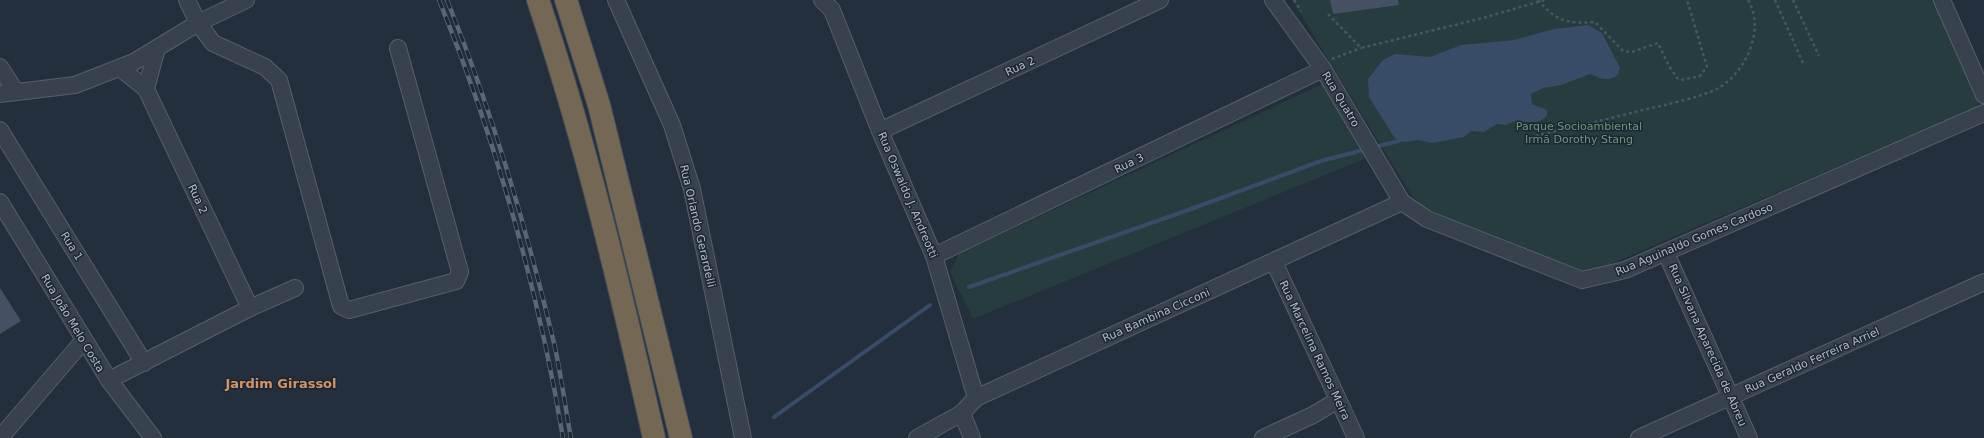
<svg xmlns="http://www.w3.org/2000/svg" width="1984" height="438" font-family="'DejaVu Sans',sans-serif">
  <rect width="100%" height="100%" fill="#242f3e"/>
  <g fill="#263c3f">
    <polygon points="1292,0 1933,0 1979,106 1578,278 1436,215 1418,202 1409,191"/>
    <polygon points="1329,81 1374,155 973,319 950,272 959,254"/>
  </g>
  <path fill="#394c67" d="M1588,25L1602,33L1620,68L1618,75C1607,82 1601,79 1590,74L1561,85L1543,88L1531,94L1532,104L1547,110V115C1538,129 1519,116 1506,125L1497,124L1484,132L1471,131L1464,137L1432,143L1418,140L1407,142L1399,141L1394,137L1369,97L1368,79L1383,60L1395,54L1430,57L1461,45L1514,40L1554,29Z"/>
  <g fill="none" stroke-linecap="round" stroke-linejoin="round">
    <g stroke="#394c67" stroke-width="4">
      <polyline points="1374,147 1399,141"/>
      <polyline points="969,287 1191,209 1321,161 1367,149"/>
      <polyline points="774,417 930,305"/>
    </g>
  </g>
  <g fill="#455162">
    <polygon points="1330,0 1398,0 1399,5 1333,14"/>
    <polygon points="0,288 21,321 0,334"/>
  </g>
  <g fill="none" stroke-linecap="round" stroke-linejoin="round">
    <defs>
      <g id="minor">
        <polyline points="187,0 198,23 213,43 265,67 279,80 341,306 349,310 456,281 460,272 398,48"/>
        <polyline points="616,0 672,125 692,189 743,438"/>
        <polyline points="822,0 832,10 880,131 934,256 976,398"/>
        <polyline points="1273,0 1323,69 1402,202 1427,219 1582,280 1625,270 1984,113"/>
        <polyline points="1942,0 1984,95"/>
        <polyline points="0,67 16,92"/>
        <polyline points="120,68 146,89 250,308"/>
        <polyline points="146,89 157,48"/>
        <polyline points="0,94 75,85 134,62 198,23 246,0"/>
        <polyline points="0,130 144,363"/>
        <polyline points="880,131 1160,0"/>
        <polyline points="0,202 109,380 153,438"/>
        <polyline points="1666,253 1749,438"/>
        <polyline points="934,256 1323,69"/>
        <polyline points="1274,262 1356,438"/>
        <polyline points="109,380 250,308 295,288"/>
        <polyline points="962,413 972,438"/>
        <polyline points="0,438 84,340"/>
        <polyline points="917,438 962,413 976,398 1402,202"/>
        <polyline points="1263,438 1313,415 1338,400"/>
        <polyline points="1639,438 1984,282"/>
      </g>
      <g id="highway">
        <path d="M538,0C586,143 621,291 654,438"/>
        <polyline points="566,0 599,105 681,438"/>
      </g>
    </defs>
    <use href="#minor" stroke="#565f6c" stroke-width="18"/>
    <use href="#highway" stroke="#434c59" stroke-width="24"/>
    <g stroke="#44595c" stroke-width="2.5" stroke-dasharray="3 3" stroke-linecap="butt">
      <polyline points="1294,0 1301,11"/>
      <path d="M1538,0C1557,22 1568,24 1595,22L1623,51L1632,52L1658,43L1669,66L1677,78L1681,80L1700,76L1707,67L1687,0"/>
      <polyline points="1775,0 1803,63"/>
      <polyline points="1793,0 1819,56"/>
      <polyline points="1328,14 1361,48 1479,19 1545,0"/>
      <polyline points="1332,59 1361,48"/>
      <path d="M1529,144L1531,137C1570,128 1608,119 1647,109C1665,105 1701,97 1717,89C1745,73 1766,31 1748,0"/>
    </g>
    <use href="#minor" stroke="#38414e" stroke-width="16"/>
    <use href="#highway" stroke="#746855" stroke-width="22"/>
    <defs>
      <g id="rail">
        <path d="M439,0C495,137 539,292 563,438"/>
        <path d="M447,0C492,111 526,226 554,343C561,374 565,406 571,438"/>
      </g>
    </defs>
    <use href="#rail" stroke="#5a6575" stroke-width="4.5"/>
    <use href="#rail" stroke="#1d2633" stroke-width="3" stroke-dasharray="9" stroke-linecap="butt"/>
  </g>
  <g text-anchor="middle" stroke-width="3" stroke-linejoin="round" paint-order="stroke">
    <g font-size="11" fill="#b4bcc9" stroke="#1d2633">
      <text transform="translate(1020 66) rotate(-25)" y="4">Rua 2</text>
      <text transform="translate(1341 99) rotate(59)" y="4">Rua Quatro</text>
      <text transform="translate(1129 163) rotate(-26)" y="4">Rua 3</text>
      <text transform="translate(908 195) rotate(67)" y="4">Rua Oswaldo J. Andreotti</text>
      <text transform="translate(198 199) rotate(65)" y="4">Rua 2</text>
      <text transform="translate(698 226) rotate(77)" y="4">Rua Orlando Gerardelli</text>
      <text transform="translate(1694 239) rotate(-23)" y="4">Rua Aguinaldo Gomes Cardoso</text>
      <text transform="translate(72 246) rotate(58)" y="4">Rua 1</text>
      <text transform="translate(1156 315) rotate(-24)" y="4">Rua Bambina Cicconi</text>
      <text transform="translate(73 323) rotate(59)" y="4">Rua João Melo Costa</text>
      <text transform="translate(1708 345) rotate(66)" y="4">Rua Silvana Aparecida de Abreu</text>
      <text transform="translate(1315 350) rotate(65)" y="4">Rua Marcelina Ramos Meira</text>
      <text transform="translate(1812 360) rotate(-24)" y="4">Rua Geraldo Ferreira Arriel</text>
    </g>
    <g font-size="11" fill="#6b9a76" stroke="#1d2633">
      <text x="1579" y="130">Parque Socioambiental<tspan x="1579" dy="13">Irmã Dorothy Stang</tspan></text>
    </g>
    <g font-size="13" font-weight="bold" fill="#d59563" stroke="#1d2633">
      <text x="281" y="388">Jardim Girassol</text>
    </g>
  </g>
</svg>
